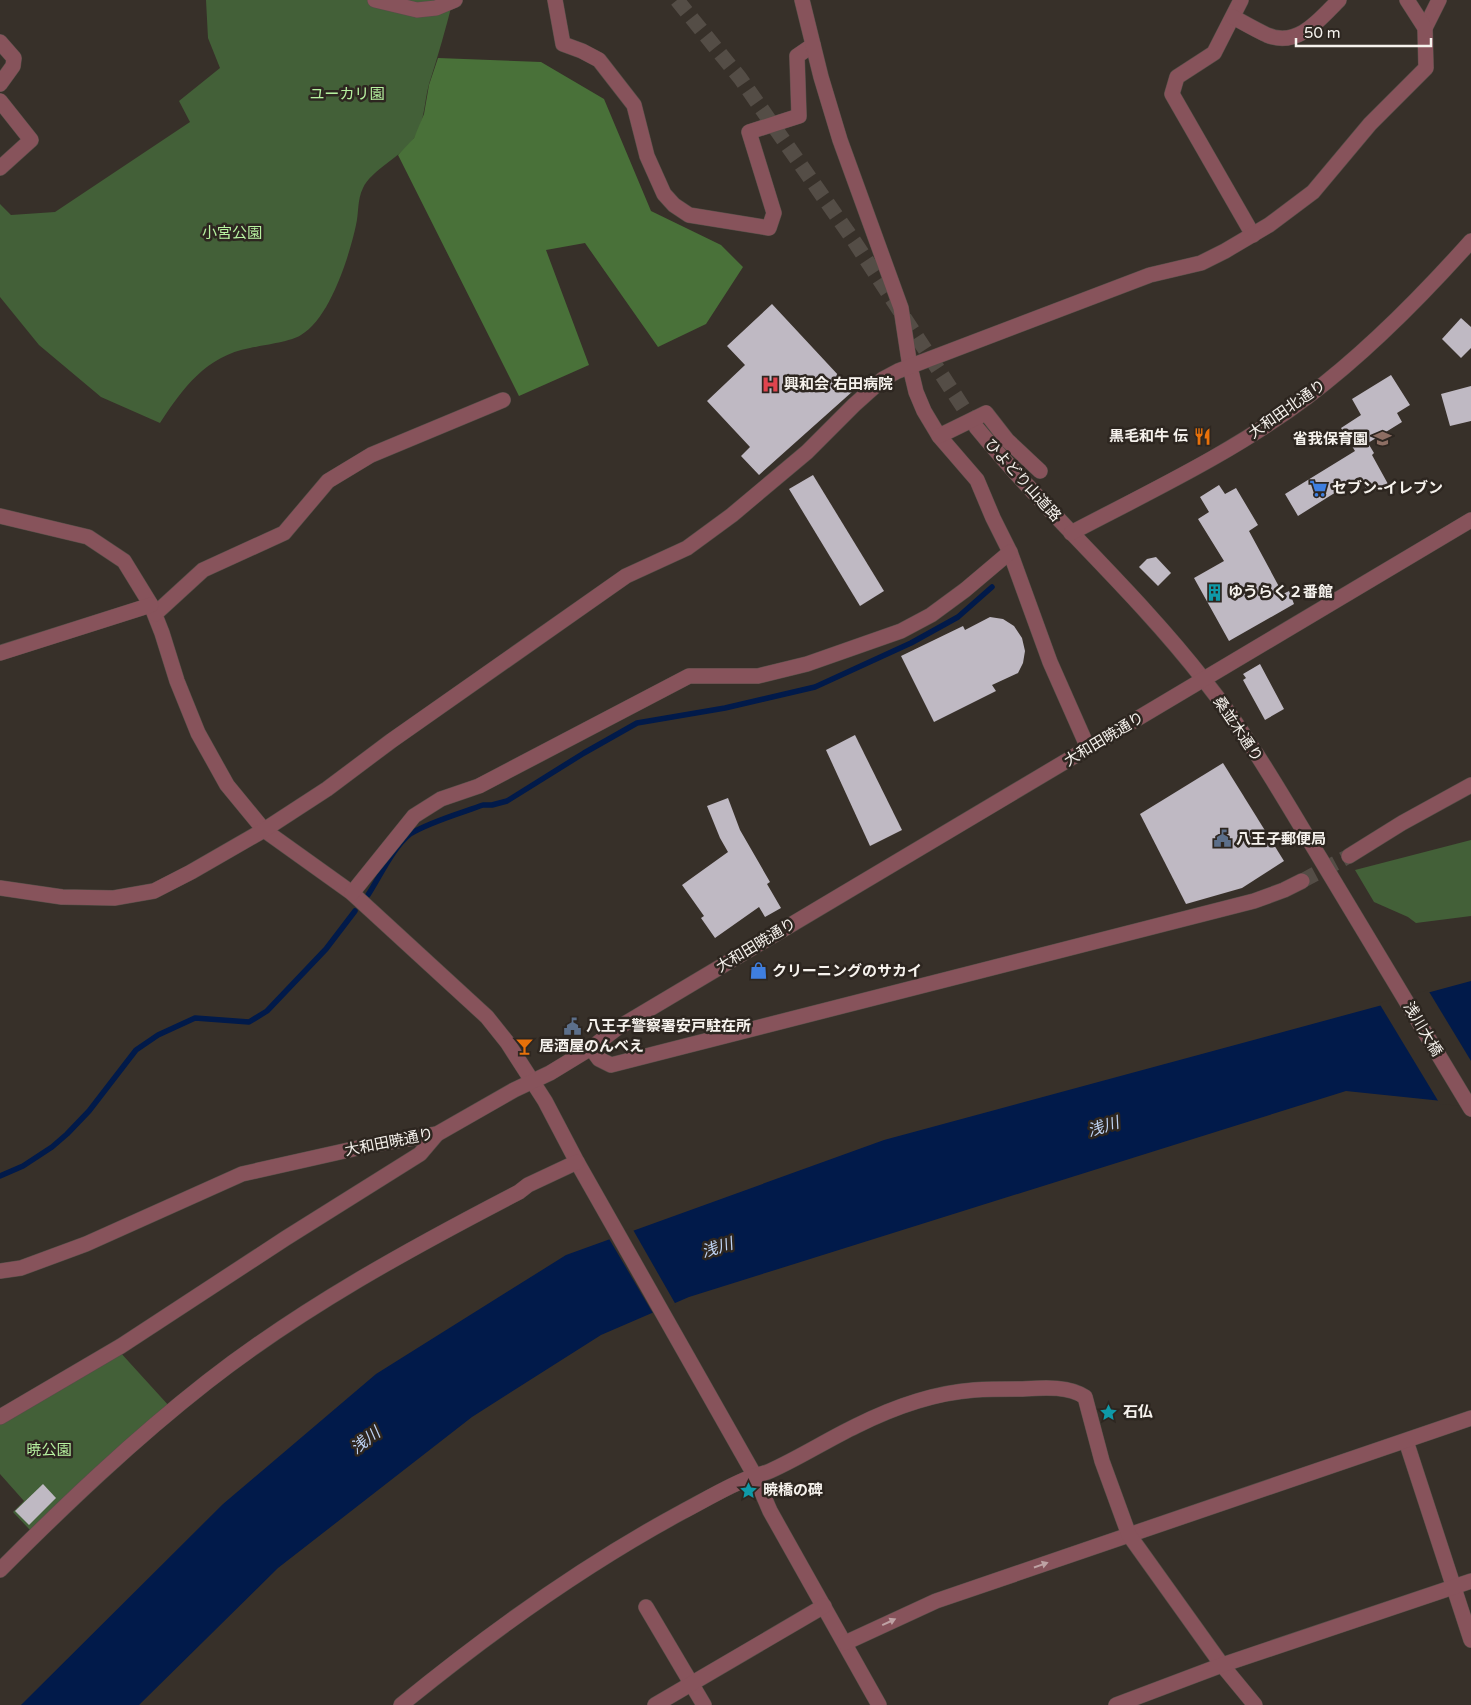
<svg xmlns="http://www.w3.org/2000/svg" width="1471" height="1705" font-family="'Varela Round','Noto Sans JP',sans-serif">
  <rect width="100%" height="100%" fill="#373029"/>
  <g fill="#436038">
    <path d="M206,0H453C446,28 438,56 429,84C424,102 425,122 414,138C403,156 371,170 363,188C357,200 359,213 356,225C349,257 330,318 301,335C290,342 263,345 250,348C206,356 183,388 160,423L101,397L39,345L0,297V204L11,215L55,212L190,122L179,101L220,68L208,38Z"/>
    <polygon points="1471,840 1471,916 1416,923 1408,917 1374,902 1355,870"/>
    <polygon points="119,1351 170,1407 30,1530 13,1512 24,1501 0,1474 0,1425"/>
  </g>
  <polygon fill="#497139" points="438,58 541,62 604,99 651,211 721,245 743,267 706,324 658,347 585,243 546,250 589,365 519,396 398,155 414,138 424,114 429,85"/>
  <polygon fill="#011a4a" points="1471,981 1471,1104 1346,1091 689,1297 601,1335 472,1417 278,1568 139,1705 21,1705 223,1504 376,1374 566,1255 884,1140"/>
  <g fill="#373029">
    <polygon points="1428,990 1471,1061 1471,1107 1440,1104 1379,1003"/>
    <polygon points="632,1228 676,1305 654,1315 608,1237"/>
  </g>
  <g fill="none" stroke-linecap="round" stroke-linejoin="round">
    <g stroke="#011a4a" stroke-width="5.5">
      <path d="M368,895C379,878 394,846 410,834C429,822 461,813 483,805H492L507,801L584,753L637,723L725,708L815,687L911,643L958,617L992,587"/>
      <polyline points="0,1176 23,1166 52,1147 67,1134 89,1111 136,1050 158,1035 195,1018 249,1022 267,1011 326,949 355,911"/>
    </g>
  </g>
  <g fill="#bfb9c3">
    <polygon points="772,304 853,391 759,475 741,456 750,447 707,401 745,365 727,346"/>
    <polygon points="1461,318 1471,327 1471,348 1461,358 1442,339"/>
    <polygon points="1391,375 1410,405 1397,413 1402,422 1368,443 1374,453 1372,455 1388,484 1369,494 1360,477 1298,516 1285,494 1355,451 1341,428 1361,415 1352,399"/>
    <polygon points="1471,386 1471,421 1450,426 1441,394"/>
    <polygon points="813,475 884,591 860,606 789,489"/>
    <polygon points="1219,485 1225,494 1236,488 1258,525 1249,531 1283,594 1289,591 1294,604 1229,641 1194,578 1224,561 1198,519 1209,512 1200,497"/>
    <polygon points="1156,557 1171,573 1158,586 1139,567 1147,559"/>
    <polygon points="990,617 1003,619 1014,626 1022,638 1025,651 1023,663 1018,673 992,685 996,691 934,722 901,656 963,626 965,630"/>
    <polygon points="1260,664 1284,709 1265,720 1243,680 1246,678 1243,674"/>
    <polygon points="855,735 902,830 870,846 826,750"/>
    <polygon points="1223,763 1284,861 1242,888 1186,904 1140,814"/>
    <polygon points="728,798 740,830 770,882 767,884 781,908 765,917 759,907 715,938 701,918 704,916 682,885 728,852 720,838 707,806"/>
    <polygon points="43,1484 56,1498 29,1525 15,1511"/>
  </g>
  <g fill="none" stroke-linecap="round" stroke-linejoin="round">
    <g stroke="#544d46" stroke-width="15" stroke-dasharray="15 8" stroke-linecap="butt">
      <polyline points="677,0 740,78 854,241 976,427"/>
      <polyline points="1302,881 1349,856"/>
    </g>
    <defs>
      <g id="minor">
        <polyline points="375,0 417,10 436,8 455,0"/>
        <polyline points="555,0 563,44 582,51 599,60 634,105 647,156 664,194 674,205 689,215 769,228 774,213 749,132 799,116 797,56 813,45"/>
        <polyline points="802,0 821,77 840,140 901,308 910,367 916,392 924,411 939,436 977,480 993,518 1010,552 1050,662 1088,748"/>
        <polyline points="1241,0 1214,53 1177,77 1172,94 1253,235"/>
        <path d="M1233,17C1244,23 1256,30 1267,35C1298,48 1320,19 1339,0"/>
        <polyline points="1425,28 1439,0"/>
        <polyline points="0,42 14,58 13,66 0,84"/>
        <polyline points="0,101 31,140 0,168"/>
        <path d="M976,427C1048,515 1134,590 1204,680C1248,735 1283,797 1320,858C1370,941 1420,1025 1471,1109"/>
        <polyline points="939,436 986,413 1007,440 1040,471"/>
        <polyline points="0,516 88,537 124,561 151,605 162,633 177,681 198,733 227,785 264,830 352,893 487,1017 507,1042 545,1101 577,1162 755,1476 770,1511 879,1705"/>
        <path d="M1071,533C1151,491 1234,452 1307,397C1367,352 1421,297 1471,241"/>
        <polyline points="155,614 203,570 284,533 328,481 371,455 503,400"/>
        <polyline points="0,653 151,605"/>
        <polyline points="1349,856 1402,823 1471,785"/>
        <polyline points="0,888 62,897 114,898 154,891 191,872 264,830 327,789 391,741 626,576 687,548 732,515 807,452 854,405 883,379 898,371 1150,275 1201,263 1225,251 1269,225 1313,192 1370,124 1426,68 1425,28 1407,0"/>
        <polyline points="352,893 414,816 441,799 479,786 689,676 758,676 807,664 901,631 931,615 965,590 1010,552"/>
        <polyline points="591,1048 599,1059 611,1065 1254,901 1284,890 1302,881"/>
        <polyline points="0,1271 21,1268 86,1244 242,1174 371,1145 437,1134 514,1090 550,1073 591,1048 616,1029 1471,520"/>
        <polyline points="0,1417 121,1346 286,1238 420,1154 437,1134"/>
        <polyline points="1406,1441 1471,1640"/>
        <path d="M0,1570C66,1504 133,1440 207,1382C303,1307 411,1248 519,1192L528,1185L577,1162"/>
        <polyline points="646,1607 704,1705"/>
        <polyline points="845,1643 936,1601 1471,1418"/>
        <path d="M401,1705C489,1633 582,1566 682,1512C703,1501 723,1489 744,1480C752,1476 761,1475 770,1471C799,1458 827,1440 856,1426C892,1408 933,1393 974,1390C989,1389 1005,1389 1020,1389C1040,1388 1068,1385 1085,1397L1102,1461L1129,1535L1222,1665L1255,1705"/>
        <polyline points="655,1705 824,1606"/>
        <polyline points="1116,1705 1222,1665 1471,1581"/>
      </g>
    </defs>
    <use href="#minor" stroke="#564f48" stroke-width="16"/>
    <use href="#minor" stroke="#87535b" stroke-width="15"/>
  </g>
  <defs><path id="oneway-solid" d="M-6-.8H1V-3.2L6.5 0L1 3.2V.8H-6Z" transform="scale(1.25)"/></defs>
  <g fill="#bea2a4">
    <use href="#oneway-solid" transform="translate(1041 1565) rotate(-19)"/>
    <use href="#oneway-solid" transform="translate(889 1622) rotate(-25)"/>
  </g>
  <defs>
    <symbol id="hospital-bare" viewBox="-9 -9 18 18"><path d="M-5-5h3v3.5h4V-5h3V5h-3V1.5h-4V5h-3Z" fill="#e0444e" stroke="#2d2620" stroke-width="2.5" paint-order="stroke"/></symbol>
    <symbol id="restaurant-bare" viewBox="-9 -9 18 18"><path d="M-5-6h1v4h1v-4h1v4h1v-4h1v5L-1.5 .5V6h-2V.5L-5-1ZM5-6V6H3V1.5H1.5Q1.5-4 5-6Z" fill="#e8710a" stroke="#2d2620" stroke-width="2.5" paint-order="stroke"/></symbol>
    <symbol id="school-bare" viewBox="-9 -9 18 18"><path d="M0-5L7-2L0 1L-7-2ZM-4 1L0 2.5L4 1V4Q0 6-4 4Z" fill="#8d6e63" stroke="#2d2620" stroke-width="2.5" paint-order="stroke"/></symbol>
    <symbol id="supermarket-bare" viewBox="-9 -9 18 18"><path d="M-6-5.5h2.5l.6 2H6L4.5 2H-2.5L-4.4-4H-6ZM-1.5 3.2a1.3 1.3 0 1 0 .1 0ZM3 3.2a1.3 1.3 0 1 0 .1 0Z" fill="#3f7fe0" stroke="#2d2620" stroke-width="2.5" paint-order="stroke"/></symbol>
    <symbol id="building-bare" viewBox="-9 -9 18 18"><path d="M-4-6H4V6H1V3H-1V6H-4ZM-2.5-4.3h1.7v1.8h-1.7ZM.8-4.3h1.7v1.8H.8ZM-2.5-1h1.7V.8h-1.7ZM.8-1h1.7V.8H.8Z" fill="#0f9aa8" stroke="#2d2620" stroke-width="2.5" paint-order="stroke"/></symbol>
    <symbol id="civic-bare" viewBox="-9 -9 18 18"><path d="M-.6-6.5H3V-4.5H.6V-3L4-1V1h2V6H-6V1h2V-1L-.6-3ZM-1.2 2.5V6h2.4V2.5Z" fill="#5c6f8a" stroke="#2d2620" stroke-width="2.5" paint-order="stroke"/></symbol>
    <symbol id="shop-bare" viewBox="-9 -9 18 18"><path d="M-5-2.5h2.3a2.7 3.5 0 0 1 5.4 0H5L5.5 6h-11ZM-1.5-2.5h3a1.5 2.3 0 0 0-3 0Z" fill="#3f7fe0" stroke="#2d2620" stroke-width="2.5" paint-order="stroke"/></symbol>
    <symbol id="bar-bare" viewBox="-9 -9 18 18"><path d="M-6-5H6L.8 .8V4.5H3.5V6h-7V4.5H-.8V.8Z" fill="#e8710a" stroke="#2d2620" stroke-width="2.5" paint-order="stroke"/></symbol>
    <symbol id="sight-bare" viewBox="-9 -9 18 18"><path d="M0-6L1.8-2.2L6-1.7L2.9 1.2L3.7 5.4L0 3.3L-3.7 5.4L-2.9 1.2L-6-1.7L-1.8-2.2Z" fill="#0f9aa8" stroke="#2d2620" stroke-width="2.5" paint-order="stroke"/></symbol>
  </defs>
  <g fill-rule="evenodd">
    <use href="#hospital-bare" x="758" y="372" width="25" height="25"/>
    <use href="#restaurant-bare" x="1190" y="424" width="25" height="25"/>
    <use href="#school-bare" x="1370" y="426" width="25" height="25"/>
    <use href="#supermarket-bare" x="1306" y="476" width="25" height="25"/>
    <use href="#building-bare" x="1202" y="580" width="25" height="25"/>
    <use href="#civic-bare" x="1210" y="826" width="25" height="25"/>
    <use href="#shop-bare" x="746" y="958" width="25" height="25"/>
    <use href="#civic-bare" x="560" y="1014" width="25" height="25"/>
    <use href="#bar-bare" x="512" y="1034" width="25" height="25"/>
    <use href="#sight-bare" x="1096" y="1400" width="25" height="25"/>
    <use href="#sight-bare" x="736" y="1478" width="25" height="25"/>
  </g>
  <g text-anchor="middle" stroke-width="5" stroke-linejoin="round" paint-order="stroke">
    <g font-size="15" fill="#b7f2a0" stroke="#2d2620">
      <text x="347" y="99">ユーカリ園</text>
      <text x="232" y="238">小宮公園</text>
      <text x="49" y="1455">暁公園</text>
    </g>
    <g font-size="15" font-weight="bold" fill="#f6f2ed" stroke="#2d2620" text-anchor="start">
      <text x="784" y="389">興和会 右田病院</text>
      <text x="1188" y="441" text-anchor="end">黒毛和牛 伝</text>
      <text x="1368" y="444" text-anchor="end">省我保育園</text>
      <text x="1332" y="493">セブン-イレブン</text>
      <text x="1228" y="597">ゆうらく２番館</text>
      <text x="1236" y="844">八王子郵便局</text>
      <text x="772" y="976">クリーニングのサカイ</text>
      <text x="586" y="1031">八王子警察署安戸駐在所</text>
      <text x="539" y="1051">居酒屋のんべえ</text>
      <text x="1123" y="1417">石仏</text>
      <text x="763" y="1495">暁橋の碑</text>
    </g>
    <g font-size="15" fill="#f6f2ed" stroke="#2d2620">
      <text transform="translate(1287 409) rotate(-35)" y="5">大和田北通り</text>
      <text transform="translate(1023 480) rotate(48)" y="5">ひよどり山道路</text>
      <text transform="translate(1238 729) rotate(56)" y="5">桑並木通り</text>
      <text transform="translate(1104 739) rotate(-31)" y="5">大和田暁通り</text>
      <text transform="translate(756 945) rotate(-31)" y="5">大和田暁通り</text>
      <text transform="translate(1423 1029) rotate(59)" y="5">浅川大橋</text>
      <text transform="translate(389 1142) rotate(-11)" y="5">大和田暁通り</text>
    </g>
    <g font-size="16" font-style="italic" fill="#bfd3f3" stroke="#2d2620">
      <text transform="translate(1103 1126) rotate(-17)" y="6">浅川</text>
      <text transform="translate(717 1247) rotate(-17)" y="6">浅川</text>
      <text transform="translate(365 1440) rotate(-38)" y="6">浅川</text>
    </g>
  </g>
  <path d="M1296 38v8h135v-8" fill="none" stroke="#f6f2ed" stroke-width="2.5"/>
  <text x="1304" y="38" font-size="15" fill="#f6f2ed" stroke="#2d2620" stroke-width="4" paint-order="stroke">50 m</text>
</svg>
